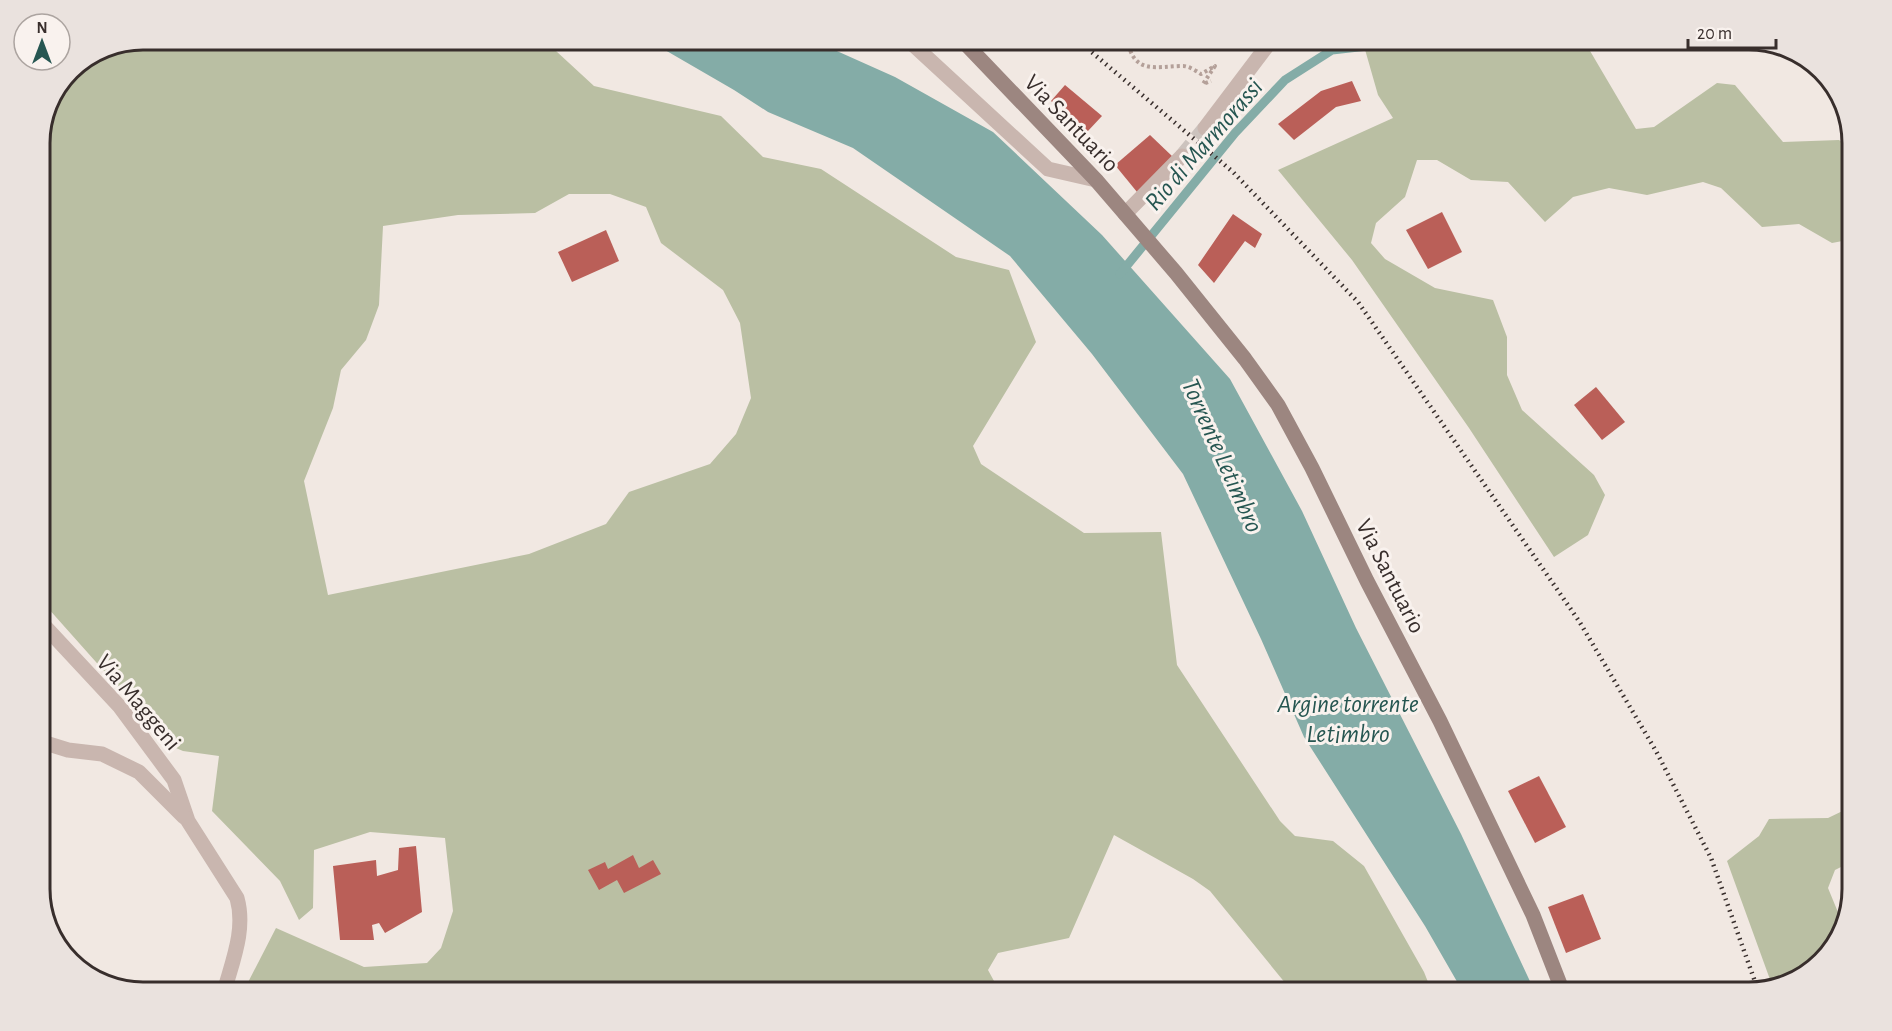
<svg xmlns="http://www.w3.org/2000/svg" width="1892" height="1031" font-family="'Alegreya Sans',sans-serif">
  <rect width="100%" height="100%" fill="#f1e8e2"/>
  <g fill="#babfa3" fill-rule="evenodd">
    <path d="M143,39H543L594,86L721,116L763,157L821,169L956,257L1009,270L1036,342L973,446L981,464L1084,533L1161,532L1177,665L1280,821L1295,836L1333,841L1364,866L1424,972L1432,992H1283L1286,984L1210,891L1193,879L1114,835L1069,938L998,953L988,970L1000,992H243L276,928L364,967L427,963L441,948L453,911L445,838L370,832L314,850L313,908L299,920L280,881L212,811L219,756L183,751L162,742L136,707L39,598V136L70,69L103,47ZM569,194H610L646,207L661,243L723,290L740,323L751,398L736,434L710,464L629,492L606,524L529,554L328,595L304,481L333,408L341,370L366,340L379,305L383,226L458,215L535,213Z"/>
    <polygon points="1362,39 1583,39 1636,129 1654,127 1717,83 1735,85 1783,142 1839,140 1853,150 1853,239 1832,243 1799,224 1762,227 1721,188 1703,182 1647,195 1609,188 1573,197 1545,222 1508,182 1471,180 1437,160 1417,160 1405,197 1376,223 1371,243 1385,259 1435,288 1493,300 1507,337 1507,375 1522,410 1594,475 1605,495 1588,535 1554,557 1469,428 1352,260 1278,170 1393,118 1378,95"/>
    <polygon points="1853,806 1853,861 1835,870 1828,888 1842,922 1845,924 1842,934 1807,975 1772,985 1727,861 1759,836 1769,819 1828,818"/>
  </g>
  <polygon fill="#84aca7" points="646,39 810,39 895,77 993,132 1102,235 1230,379 1302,511 1356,628 1461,834 1535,992 1463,992 1425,926 1304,737 1261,639 1183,474 1092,354 1010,256 853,148 768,112 734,90"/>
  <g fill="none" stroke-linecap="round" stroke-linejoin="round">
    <polyline stroke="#84aca7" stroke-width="9" points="1120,274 1235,133 1285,80 1332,50 1376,45 1431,46 1459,39"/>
  </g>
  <g fill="#ba5f58">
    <polygon points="1352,81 1361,101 1336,107 1294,140 1278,124 1321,91"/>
    <polygon points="1065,85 1102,116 1087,132 1051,101"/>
    <polygon points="1150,135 1173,157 1137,192 1115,165"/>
    <polygon points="1442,212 1462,252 1428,269 1406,230"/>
    <polygon points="1233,214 1262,234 1255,248 1245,241 1214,283 1198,265"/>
    <polygon points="606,230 619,261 572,282 558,252"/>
    <polygon points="1596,387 1625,422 1602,440 1574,405"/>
    <polygon points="1539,776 1566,827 1535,843 1508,791"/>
    <polygon points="416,846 422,912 385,933 379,923 372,925 374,940 340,940 333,866 376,860 377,876 398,870 399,848"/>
    <polygon points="633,855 639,868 653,860 661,874 624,893 617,880 599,890 588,870 605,862 608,869"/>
    <polygon points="1583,894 1601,939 1566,953 1548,907"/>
  </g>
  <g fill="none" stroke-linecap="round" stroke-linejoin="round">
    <polyline stroke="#ccc3be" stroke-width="15" stroke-dasharray="15 8" stroke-linecap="butt" points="1182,156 1205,128"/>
    <path stroke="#b4a099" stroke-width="4" stroke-dasharray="3 3" stroke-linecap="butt" d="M1127,39C1134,76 1156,66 1183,66C1189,66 1196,71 1201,74L1215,66L1203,84L1211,81"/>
    <g stroke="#c9b6af" stroke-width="15">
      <polyline points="907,39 1048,169 1096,180"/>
      <polyline points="1205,128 1270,42 1274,39"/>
      <polyline points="1125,214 1182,156"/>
      <path d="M39,620L120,707L174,780L188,821L237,898C246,930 232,962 224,992"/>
      <polyline points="39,741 68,750 102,754 139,772 184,817"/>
    </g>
    <polyline stroke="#9c8680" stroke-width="15" points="961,39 1096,180 1176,273 1245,359 1278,405 1312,468 1367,581 1440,721 1533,915 1563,992"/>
    <polyline stroke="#382e2c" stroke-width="4.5" stroke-dasharray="1.5 4.5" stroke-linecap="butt" points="1072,39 1088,49 1233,172 1358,302 1579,621 1656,751 1711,858 1758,990"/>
  </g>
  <g text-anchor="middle" stroke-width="6" stroke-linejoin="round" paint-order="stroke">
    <g font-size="24" fill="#382e2c" stroke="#f9f2ee">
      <text transform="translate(1072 123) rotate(46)" y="8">Via Santuario</text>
      <text transform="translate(1391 576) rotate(63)" y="8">Via Santuario</text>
      <text transform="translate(139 702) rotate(50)" y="8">Via Maggeni</text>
    </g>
    <g font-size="26" font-style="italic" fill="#265651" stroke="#f9f2ee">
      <text transform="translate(1203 144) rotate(-49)" y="9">Rio di Marmorassi</text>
      <text transform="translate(1223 455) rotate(66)" y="9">Torrente Letimbro</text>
      <text x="1348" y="712">Argine torrente<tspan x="1348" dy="30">Letimbro</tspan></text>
    </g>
  </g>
  <path d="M0 0H1892V1031H0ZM143 50H1749A93 93 0 0 1 1842 143V889A93 93 0 0 1 1749 982H143A93 93 0 0 1 50 889V143A93 93 0 0 1 143 50Z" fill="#eae2de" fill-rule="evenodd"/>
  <path fill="none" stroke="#382e2c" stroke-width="3" d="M143 50H1749A93 93 0 0 1 1842 143V889A93 93 0 0 1 1749 982H143A93 93 0 0 1 50 889V143A93 93 0 0 1 143 50Z"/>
  <g transform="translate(42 42)"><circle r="28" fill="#f9f2ee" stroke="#aca4a0" stroke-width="1.5"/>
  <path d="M0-4.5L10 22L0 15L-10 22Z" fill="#265651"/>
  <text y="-9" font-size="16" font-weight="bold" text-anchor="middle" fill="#382e2c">N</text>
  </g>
  <path d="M1688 39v9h88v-9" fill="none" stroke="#382e2c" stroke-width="3"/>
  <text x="1697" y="39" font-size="18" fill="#382e2c" stroke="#f9f2ee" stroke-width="4.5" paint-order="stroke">20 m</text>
</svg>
